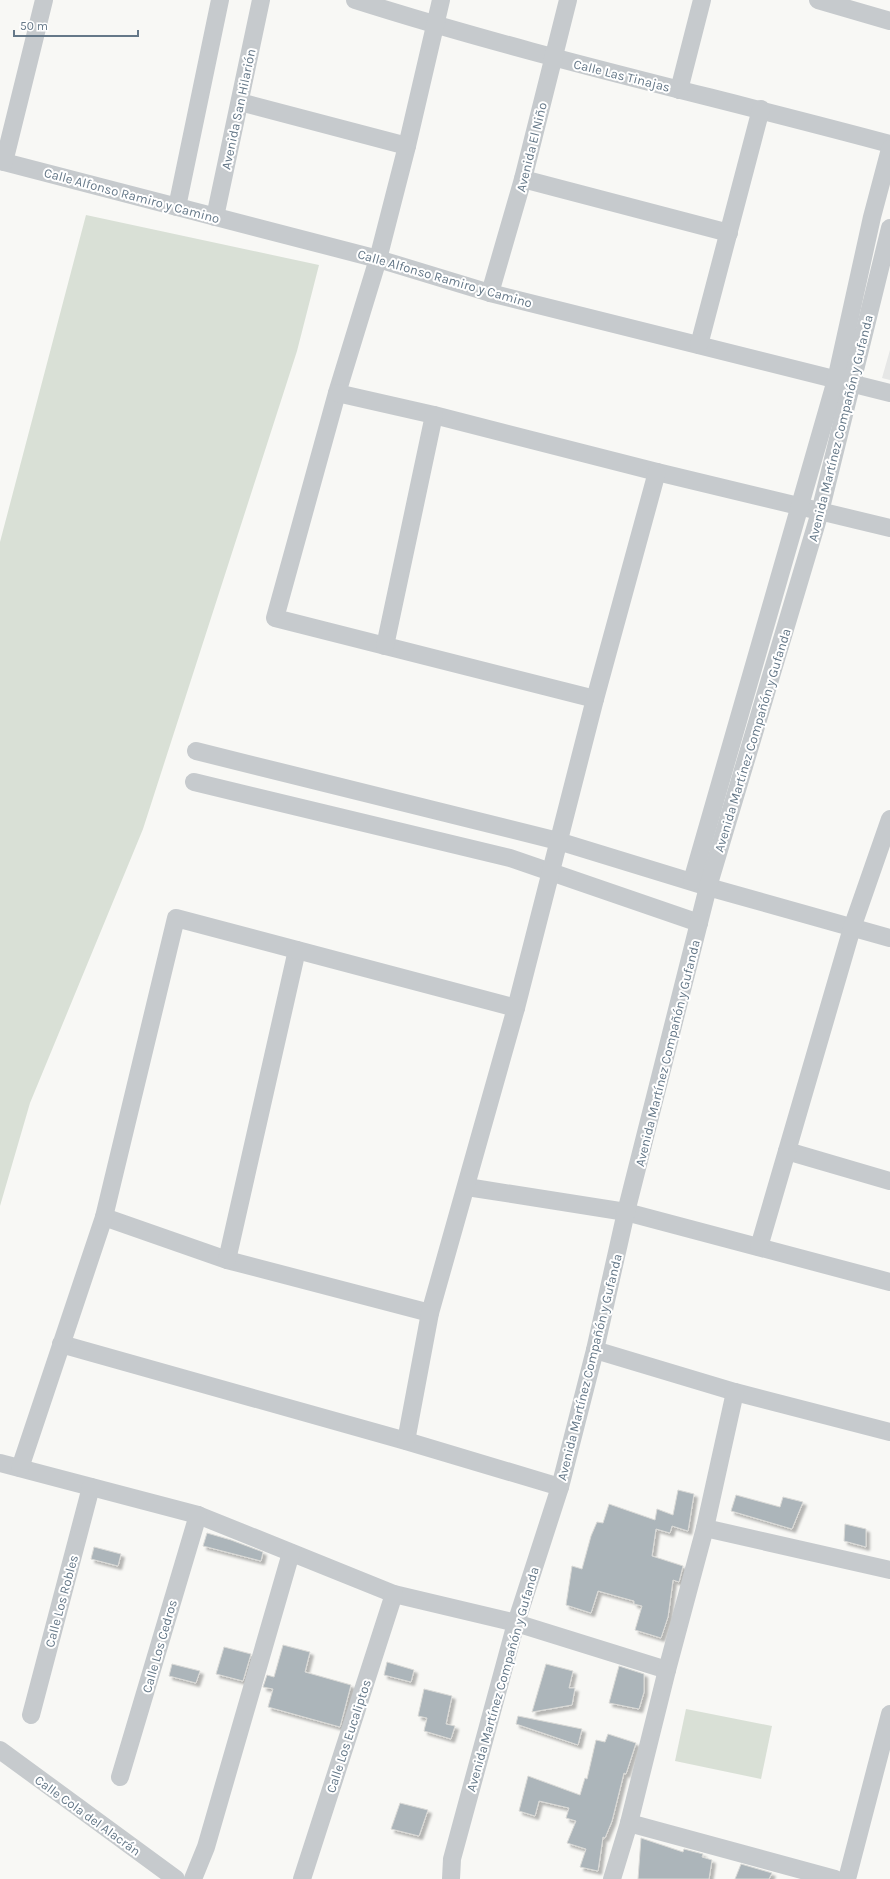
<svg xmlns="http://www.w3.org/2000/svg" width="890" height="1879" font-family="Karla,sans-serif">
  <defs>
    <filter id="shadow"><feDropShadow dx="3.5" dy="3.5" stdDeviation="1" flood-color="#0004"/></filter>
  </defs>
  <rect width="100%" height="100%" fill="#f8f8f5"/>
  <polygon fill="#e6e7e6" points="890,350 890,380 882,378"/>
  <g fill="#d9e0d6">
    <polygon points="86,215 319,265 297,351 143,829 30,1103 0,1206 0,542"/>
    <polygon points="686,1709 772,1726 761,1779 675,1761"/>
  </g>
  <g fill="#acb5ba" stroke="#dadad7" filter="url(#shadow)">
    <polygon points="678,1490 694,1494 688,1531 672,1526 670,1533 656,1529 652,1556 683,1566 679,1582 673,1580 668,1617 661,1638 635,1630 642,1606 634,1604 634,1601 598,1591 591,1613 566,1605 572,1566 582,1569 591,1536 597,1522 603,1523 609,1504 655,1520 657,1509 673,1515"/>
    <polygon points="736,1495 780,1507 783,1497 803,1502 792,1529 731,1511"/>
    <polygon points="845,1524 866,1529 866,1547 844,1541"/>
    <polygon points="207,1533 231,1540 263,1552 261,1561 203,1546"/>
    <polygon points="94,1547 121,1554 118,1566 91,1559"/>
    <polygon points="283,1645 310,1652 305,1672 351,1685 340,1727 268,1707 273,1689 263,1687 267,1675 274,1677"/>
    <polygon points="224,1647 251,1654 243,1681 216,1674"/>
    <polygon points="387,1662 414,1670 411,1682 384,1675"/>
    <polygon points="172,1664 200,1671 196,1683 169,1676"/>
    <polygon points="546,1664 573,1671 569,1688 575,1688 572,1705 532,1712"/>
    <polygon points="619,1666 644,1674 644,1692 639,1709 609,1703"/>
    <polygon points="424,1689 452,1696 446,1724 455,1726 451,1739 424,1731 427,1718 418,1716"/>
    <polygon points="518,1716 582,1729 578,1745 516,1724"/>
    <polygon points="608,1734 636,1743 626,1774 624,1773 612,1821 605,1838 603,1837 598,1871 580,1867 586,1849 567,1843 576,1821 566,1818 569,1808 539,1801 535,1816 519,1811 528,1776 580,1795 585,1778 587,1779 596,1740 605,1742"/>
    <polygon points="400,1803 428,1810 419,1836 391,1829"/>
    <polygon points="641,1838 683,1852 684,1849 703,1854 702,1857 712,1860 709,1879 638,1879"/>
    <polygon points="741,1864 772,1873 769,1879 735,1879"/>
  </g>
  <g fill="none" stroke-linecap="round" stroke-linejoin="round">
    <g stroke="#c6cacd" stroke-width="18">
      <path d="M355,0C531,56 712,96 890,144"/>
      <polyline points="441,0 407,146 378,259 337,393 275,618 595,699"/>
      <polyline points="818,0 890,21"/>
      <polyline points="679,90 702,0"/>
      <polyline points="240,102 407,146"/>
      <polyline points="0,161 378,259 490,293 890,393"/>
      <polyline points="4,162 44,0"/>
      <polyline points="523,179 729,233"/>
      <polyline points="177,207 220,0"/>
      <polyline points="215,217 261,0"/>
      <polyline points="490,293 523,179 568,0"/>
      <polyline points="699,345 761,109"/>
      <polyline points="337,393 434,415 657,472 890,528"/>
      <polyline points="385,646 434,415"/>
      <polyline points="196,751 558,841 708,887 890,938"/>
      <polyline points="194,782 510,858 699,923"/>
      <polyline points="692,881 836,380 872,217 890,149"/>
      <polyline points="787,1151 890,1181"/>
      <polyline points="467,1187 626,1212 890,1282"/>
      <polyline points="104,1217 227,1260 430,1313"/>
      <polyline points="759,1247 852,928 890,819"/>
      <polyline points="227,1260 297,950"/>
      <polyline points="61,1344 406,1441 560,1487"/>
      <polyline points="595,1350 735,1392 890,1432"/>
      <polyline points="406,1441 430,1313 516,1008 595,699 657,472"/>
      <polyline points="0,1463 198,1515 394,1594 516,1623 667,1670"/>
      <polyline points="20,1468 104,1217 176,918 516,1008"/>
      <polyline points="705,1528 890,1570"/>
      <polyline points="31,1715 91,1487"/>
      <polyline points="0,1750 176,1879"/>
      <polyline points="120,1777 198,1515"/>
      <polyline points="629,1823 835,1879"/>
      <polyline points="193,1879 206,1847 291,1553"/>
      <polyline points="302,1879 394,1594"/>
      <polyline points="451,1879 452,1859 516,1623 560,1487 595,1350 626,1212 708,887 820,512 890,228"/>
      <polyline points="612,1879 629,1823 667,1670 705,1528 735,1392"/>
      <polyline points="847,1879 890,1714"/>
    </g>
  </g>
  <g text-anchor="middle" stroke-width="4" stroke-linejoin="round" paint-order="stroke">
    <g font-size="13" fill="#657888" stroke="#fff">
      <text transform="translate(622 75) rotate(14)" y="5">Calle Las Tinajas</text>
      <text transform="translate(238 109) rotate(-78)" y="5">Avenida San Hilarión</text>
      <text transform="translate(531 147) rotate(-76)" y="5">Avenida El Niño</text>
      <text transform="translate(132 195) rotate(15)" y="5">Calle Alfonso Ramiro y Camino</text>
      <text transform="translate(445 278) rotate(16)" y="5">Calle Alfonso Ramiro y Camino</text>
      <text transform="translate(840 428) rotate(-76)" y="5">Avenida Martínez Compañón y Gufanda</text>
      <text transform="translate(752 740) rotate(-73)" y="5">Avenida Martínez Compañón y Gufanda</text>
      <text transform="translate(667 1053) rotate(-76)" y="5">Avenida Martínez Compañón y Gufanda</text>
      <text transform="translate(589 1367) rotate(-76)" y="5">Avenida Martínez Compañón y Gufanda</text>
      <text transform="translate(61 1601) rotate(-75)" y="5">Calle Los Robles</text>
      <text transform="translate(159 1646) rotate(-74)" y="5">Calle Los Cedros</text>
      <text transform="translate(502 1679) rotate(-74)" y="5">Avenida Martínez Compañón y Gufanda</text>
      <text transform="translate(348 1736) rotate(-72)" y="5">Calle Los Eucaliptos</text>
      <text transform="translate(88 1815) rotate(36)" y="5">Calle Cola del Alacrán</text>
    </g>
  </g>
  <path d="M14 30v6h124v-6" fill="none" stroke="#657888" stroke-width="2"/>
  <text x="20" y="30" font-size="12" fill="#657888" stroke="#ffffff" stroke-width="3" paint-order="stroke">50 m</text>
</svg>
